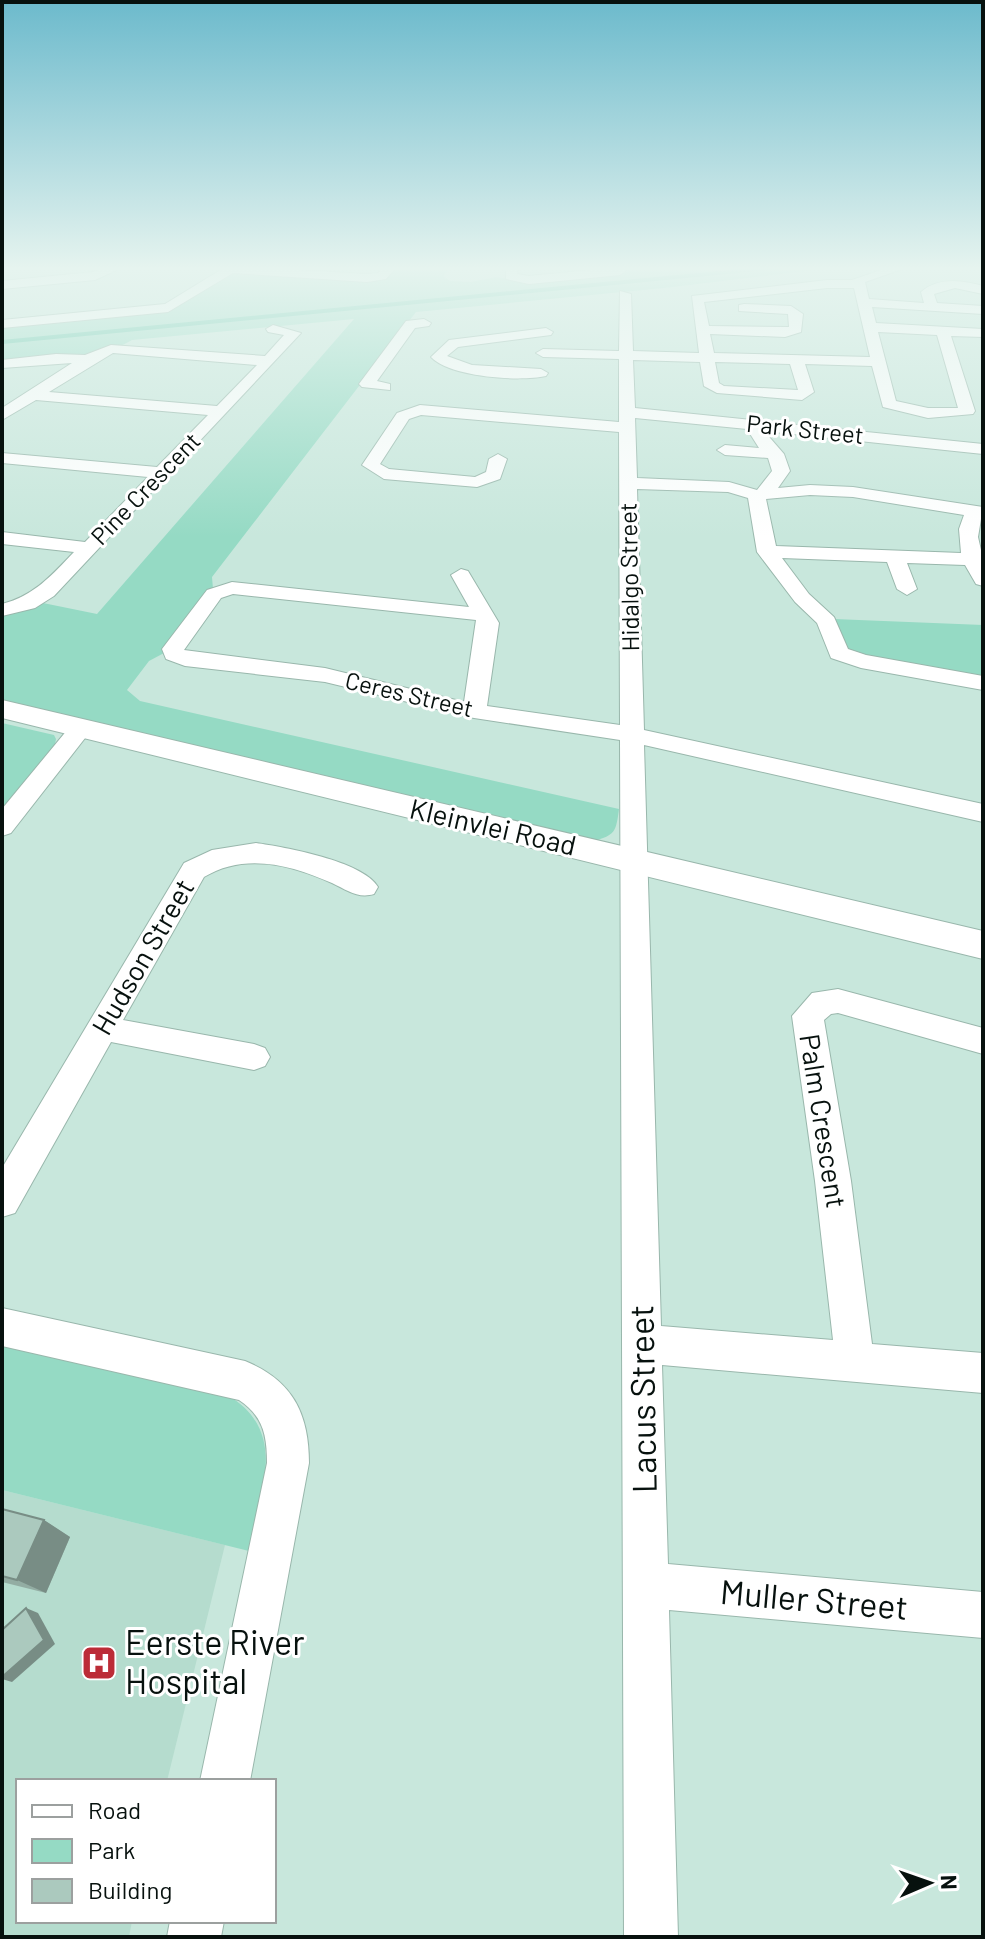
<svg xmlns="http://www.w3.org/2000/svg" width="985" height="1939" font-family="Barlow,sans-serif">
  <rect width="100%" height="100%" fill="#c8e7dc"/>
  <polygon fill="#b5dcce" points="2,1490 225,1545 167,1781 18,1781 18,1921 132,1921 129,1937 2,1937"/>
  <g fill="#95dac4">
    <path d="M395,266H451L443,276L450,281L471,282L496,277L526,282L678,266H846L664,288L416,312L212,577L213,589L164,653L149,661L127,690L140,701L619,809C616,832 615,835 594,841L2,701V616L43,603L97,614L354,319L132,340C103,359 38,358 2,361V326L170,309L233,272L387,275Z"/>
    <polygon points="834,619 983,625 983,678 862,656 848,650"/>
    <polygon points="2,723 54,735 56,739 54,749 2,814"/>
    <path d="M2,1344L227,1395C290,1431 260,1494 249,1551L2,1490Z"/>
  </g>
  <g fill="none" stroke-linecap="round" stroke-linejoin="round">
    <polyline stroke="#53c2a3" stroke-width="4" points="2,342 791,266"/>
    <defs>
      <g id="minor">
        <polygon points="109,266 125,266 95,280 2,289 2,281 93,272"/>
        <polygon points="227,266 367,274 378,273 385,266 397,266 386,279 367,282 233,273 168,312 2,328 2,320 165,304"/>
        <polygon points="506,266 518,266 517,274 529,276 632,266 620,275 529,284 506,279"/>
        <path d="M893,266H911L865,282L869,299L924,303L921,292C938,277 962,280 983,286V294L955,288L934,294L937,303L983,306V314L872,307L876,323L983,329V337L951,336L975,411L973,414L928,418L883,407L872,366L805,364L814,392L802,400L717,393L704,386L700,362L633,360L635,408L983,444V454L764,431L784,454L790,471L778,488L810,485L853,487L983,507L978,537L983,559V586L976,584L965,565L907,563L917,589L907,595L897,589L887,562L782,558L809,594L834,617L848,649L866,655L983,676V690L861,668L831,658L817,623L795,602L757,552L748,498L728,492L637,489L644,730L983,804V822L644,745L661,1326L833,1340L815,1181L792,1016L812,993L838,989L983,1028V1054L838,1013L831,1014L824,1020L851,1181L872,1344L983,1353V1393L662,1365L668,1564L983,1592V1638L669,1610L678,1937H624L620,740L474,718L325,682L185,666L166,659L162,649L207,590L232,582L469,607L451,575L461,569L468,571L499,623L487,706L620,725L619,432L421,415L409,419L380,464L389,469L475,477L486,472L489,459L498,454L507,459L500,479L477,487L384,479L362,465L397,413L420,405L619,422V359L543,357L536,353L543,349L619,351L620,291L631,294L633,351L699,353L692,296L827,280H852ZM827,288H854L870,357L714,353L710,334L785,337L801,332L803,314L791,306L744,304L739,305V311L788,314L789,327L709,326L704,302ZM878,332L937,335L958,408H928L896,401ZM715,362L790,364L798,390L724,386L719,383ZM635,418L747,429L759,448L725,445L717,450L725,455L768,458L772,471L757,490L729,482L637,478ZM810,495L853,497L964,515L959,529L961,553L776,546L766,499ZM233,594L476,620L464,702L325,668L184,650L221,598Z"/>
        <polygon points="424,319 431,323 429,326 415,328 377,381 390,384 390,390 362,387 359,384 406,321"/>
        <path d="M273,325L301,333L54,596L35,608L2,616V604C34,596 52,575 74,552L2,544V532L85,542L148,477L2,463V453L157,467L208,415L36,400L2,420V408L72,363L2,368V360L56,354L85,355L111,345L265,356L284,335L268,332L266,329ZM113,353L257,365L217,406L49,392Z"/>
        <path d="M546,328L553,332L551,335L458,347L447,356L472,365L541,369L548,373L546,376C519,382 450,377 431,357L449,340Z"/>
        <polygon points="81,721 89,723 93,728 89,733 11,833 2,836 2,809 73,723"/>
        <path d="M256,843C284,847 363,861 378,887L374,894C358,899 347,890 332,883C291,865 245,852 204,877L123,1020L254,1044L265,1048L270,1057L265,1066L254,1070L111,1042L15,1213L2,1217V1168L184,863L212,850Z"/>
        <path d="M2,1308L245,1361C292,1380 309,1413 309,1463L250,1781H200L267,1463C267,1435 263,1416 239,1400L2,1346Z"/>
        <polygon points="170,1921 224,1921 221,1937 167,1937"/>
      </g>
      <polygon id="tertiary" points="2,700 983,931 983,959 2,718"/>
    </defs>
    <use href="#minor" stroke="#99b7ac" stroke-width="2"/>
    <use href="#tertiary" stroke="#99b7ac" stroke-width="2"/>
    <use href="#minor" fill="#fff" fill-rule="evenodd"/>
    <use href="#tertiary" fill="#fff" fill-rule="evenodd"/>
  </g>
  <polygon fill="#93ada3" points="2,1509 44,1520 70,1537 46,1593 2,1582"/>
  <g fill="#788d85">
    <polygon points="44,1520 70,1537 46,1593 17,1580"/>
    <polygon points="26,1608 38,1613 55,1644 12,1682 2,1679"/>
  </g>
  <g fill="#abc9be" stroke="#788d85" stroke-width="2">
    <polygon points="2,1509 44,1520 17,1580 2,1576"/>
    <polygon points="26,1608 44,1640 2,1677 2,1630"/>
  </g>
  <linearGradient id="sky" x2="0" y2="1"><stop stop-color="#6cbacc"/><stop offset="0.5" stop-color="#e6f4ef"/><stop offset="1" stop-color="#e6f4ef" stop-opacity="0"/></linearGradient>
  <rect width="985" height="537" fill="url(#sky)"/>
  <defs>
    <symbol id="hospital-square" viewBox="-11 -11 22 22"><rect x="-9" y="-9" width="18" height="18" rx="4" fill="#bc2c37" stroke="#fff"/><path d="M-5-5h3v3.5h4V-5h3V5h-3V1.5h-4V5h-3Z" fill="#fff"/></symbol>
  </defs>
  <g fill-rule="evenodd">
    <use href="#hospital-square" x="79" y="1643" width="40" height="40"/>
  </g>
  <g text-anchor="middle" stroke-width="6" stroke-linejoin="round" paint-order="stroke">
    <g font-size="24" fill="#07110e" stroke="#fff">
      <text transform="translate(805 430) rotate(6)" y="8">Park Street</text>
      <text transform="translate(146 489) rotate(-46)" y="8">Pine Crescent</text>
      <text transform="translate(630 577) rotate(-91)" y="8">Hidalgo Street</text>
      <text transform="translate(409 695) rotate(13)" y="8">Ceres Street</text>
    </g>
    <g font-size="28" fill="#07110e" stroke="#fff">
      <text transform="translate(493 827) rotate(13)" y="10">Kleinvlei Road</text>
      <text transform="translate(143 957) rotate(-60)" y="10">Hudson Street</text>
      <text transform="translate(823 1121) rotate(81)" y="10">Palm Crescent</text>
    </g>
    <g font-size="34" fill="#07110e" stroke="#fff">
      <text transform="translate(643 1399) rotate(-91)" y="12">Lacus Street</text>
      <text transform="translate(814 1600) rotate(5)" y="12">Muller Street</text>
    </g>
    <g font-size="34" fill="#07110e" stroke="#fff" text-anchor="start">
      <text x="125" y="1655">Eerste River<tspan x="125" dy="39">Hospital</tspan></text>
    </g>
  </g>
  <rect width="985" height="1939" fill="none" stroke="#07110e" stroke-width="8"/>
  <rect x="16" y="1779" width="260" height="144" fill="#ffffff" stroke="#9ca09f" stroke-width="2"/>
  <rect x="32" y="1805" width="40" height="12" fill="#ffffff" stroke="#9ca09f" stroke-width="2"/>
  <text x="88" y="1819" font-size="24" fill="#07110e">Road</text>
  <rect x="32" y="1839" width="40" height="24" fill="#95dac4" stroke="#9ca09f" stroke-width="2"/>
  <text x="88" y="1859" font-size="24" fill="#07110e">Park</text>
  <rect x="32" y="1879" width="40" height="24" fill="#abc9be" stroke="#9ca09f" stroke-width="2"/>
  <text x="88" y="1899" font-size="24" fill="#07110e">Building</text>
  <g transform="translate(929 1883) rotate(88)" stroke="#ffffff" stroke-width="6" paint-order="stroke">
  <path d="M0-6L14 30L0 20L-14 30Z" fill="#07110e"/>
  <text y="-12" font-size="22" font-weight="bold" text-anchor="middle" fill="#07110e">N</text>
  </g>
</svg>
